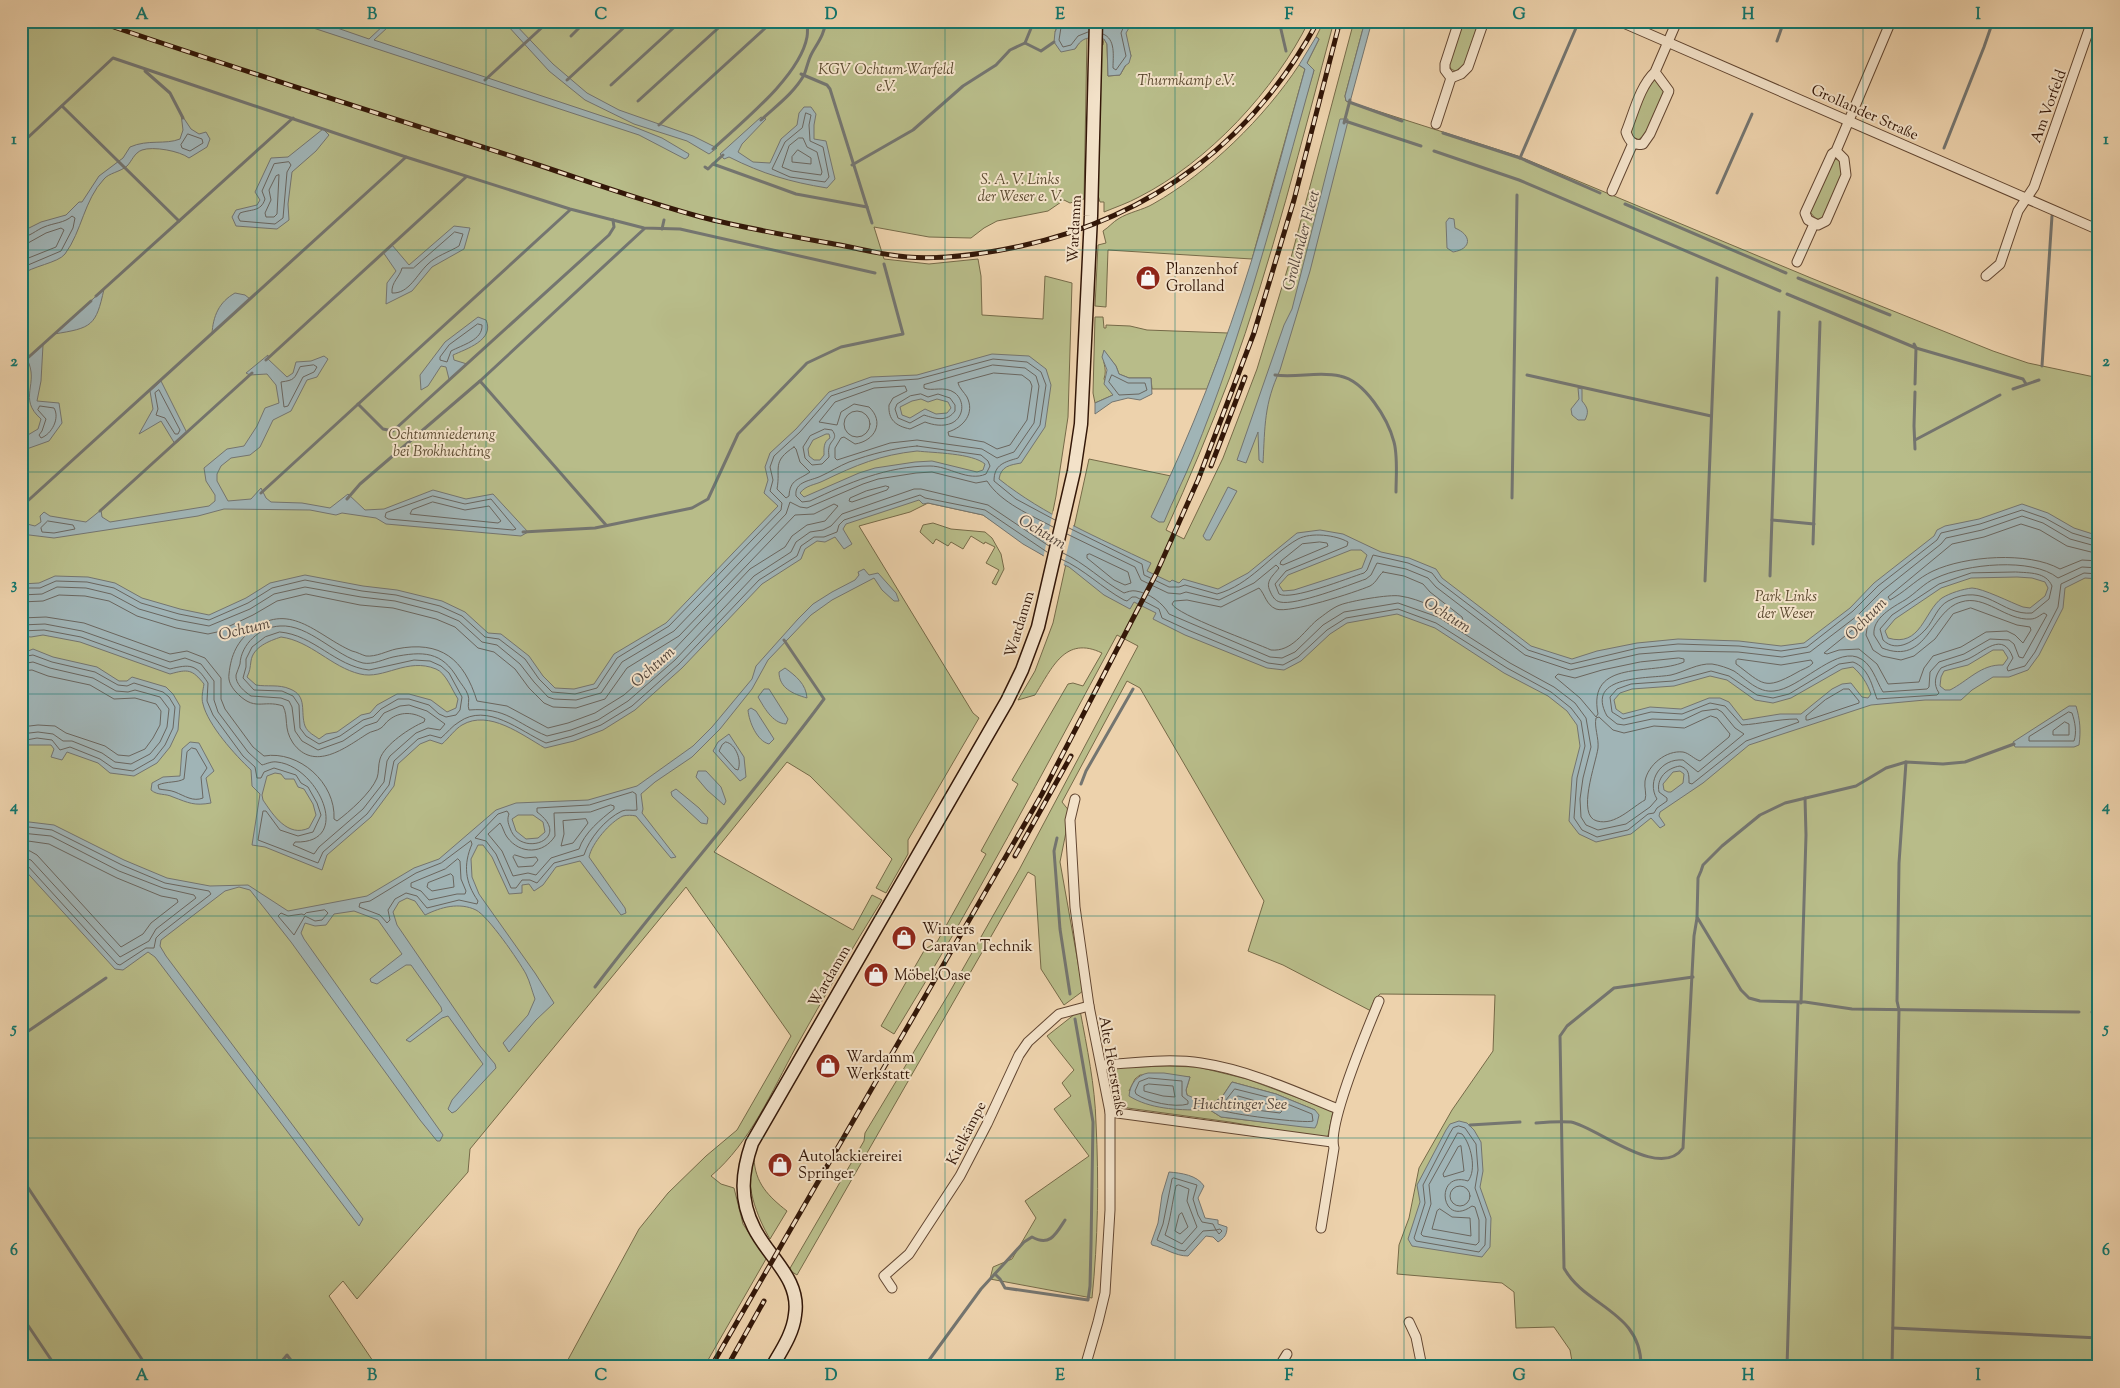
<svg xmlns="http://www.w3.org/2000/svg" width="2120" height="1388" font-family="'Sorts Mill Goudy',serif">
  <rect width="100%" height="100%" fill="#edd2ac"/>
  <filter id="stains"><feTurbulence type="fractalNoise" baseFrequency=".004" numOctaves="4"/><feColorMatrix values="0 0 0 0 .2 0 0 0 0 .09 0 0 0 0 .02 0 0 0 .5 -.17"/></filter>
  <radialGradient id="worn" r=".72"><stop offset=".6" stop-color="#630" stop-opacity="0"/><stop offset="1" stop-color="#630" stop-opacity=".3"/></radialGradient>
  <g fill="#b8bc89" stroke="#766a48" fill-rule="evenodd">
    <path d="M21,21H1057L1058,25L1055,32L1075,49L1081,40L1087,37L1084,199L1070,203L1064,200L1048,211L997,221L984,228L971,238L929,237L874,227L884,259L929,264L978,259L981,276L982,315L1043,319L1045,276L1072,283L1068,417L1056,496L1044,556L983,515L928,503L910,512L859,526L973,713L979,718L908,840V854L886,893L876,888L892,859L810,776L787,762L714,852L853,930L872,895L882,900C852,948 824,997 796,1047C772,1091 750,1143 711,1176L721,1184L734,1188L743,1224L766,1259L704,1367H564L639,1229L668,1193L706,1156L737,1130L791,1036L686,887L470,1149L468,1172L357,1299L343,1281L329,1296L377,1367H21Z"/>
    <path d="M1133,21H1309C1275,90 1208,162 1139,197C1128,203 1116,207 1104,212V202H1100L1097,192L1099,45H1103L1104,39L1107,44L1108,76L1120,75L1131,56L1125,33Z"/>
    <path d="M1324,21H1334C1302,140 1272,261 1230,377C1210,429 1189,480 1166,530L1184,539L1223,458L1257,369L1292,254L1354,21H1365L1345,96L1346,101L1518,156L1811,278L1993,351L2028,363L2099,378V1367H1573L1570,1350L1554,1327L1516,1328L1514,1292L1502,1283L1397,1274L1399,1245L1409,1218L1419,1168L1452,1110L1493,1051L1495,995L1380,994L1374,1000L1371,1011L1283,965L1248,951L1264,901L1140,688L1127,681L1062,802L1070,812L1060,862L1083,991L1064,1005L1041,969L1035,876L1028,872L797,1275L789,1270L864,1141L865,1133L948,995L1019,870L1138,646L1117,635C1044,770 974,904 894,1034L881,1026L925,949L937,942L986,854L981,851L1018,784L1012,780L1068,684L1073,683L1083,686L1102,653C1065,635 1052,668 1035,695L1018,700L1035,671L1053,623L1089,459L1171,476L1182,481L1193,456L1229,356L1314,70L1307,63L1319,39L1316,37Z"/>
    <path d="M1462,21H1481C1475,37 1472,64 1455,71L1451,69L1447,63Z"/>
    <path d="M1299,65L1305,69L1252,259L1108,250L1106,307L1095,306L1098,245L1106,243L1103,231C1109,227 1113,222 1118,219C1129,212 1143,210 1153,204C1208,173 1265,117 1299,65Z"/>
    <polygon points="1652,79 1656,79 1664,91 1645,135 1638,140 1629,134 1647,87"/>
    <path d="M1836,159L1841,161C1846,179 1832,201 1825,217L1821,220L1816,219L1810,212L1832,161Z"/>
    <path d="M1095,317H1103L1104,328H1106V325L1130,326L1147,330L1228,333L1207,389H1152L1151,378H1129L1119,374L1116,366L1104,351C1101,362 1108,367 1104,379L1113,395L1095,403L1093,393Z"/>
    <polygon points="933,523 951,529 985,532 992,538 1001,554 1004,569 996,585 992,583 999,570 986,563 995,547 985,542 984,544 971,536 963,549 951,542 948,546 936,539 933,544 920,532 923,525"/>
    <path d="M1080,1010C1087,1048 1095,1085 1096,1123C1099,1181 1098,1240 1092,1298L990,1279L993,1267L1012,1259L1036,1218L1025,1201L1089,1156L1054,1109L1071,1096L1062,1083L1074,1070L1047,1036Z"/>
    <path d="M1167,1066L1198,1067L1247,1079L1333,1111L1328,1136L1322,1138L1230,1122L1113,1106L1108,1071L1110,1068ZM1140,1075L1190,1077L1186,1090L1187,1095L1129,1091L1135,1079ZM1232,1082L1276,1094L1315,1110L1281,1124L1221,1117L1210,1110L1211,1104L1222,1097Z"/>
    <path d="M754,1158C755,1183 768,1196 787,1211L770,1239C758,1219 742,1180 754,1158Z"/>
  </g>
  <g fill="#a0b4b6" stroke="#747570" fill-rule="evenodd">
    <polygon points="292,21 317,21 369,39 385,24 388,27 374,40 632,126 662,138 689,154 688,157 685,159 639,135"/>
    <path d="M1057,21H1133L1126,33L1131,56L1129,63L1125,66L1120,75L1108,76L1107,44L1104,39C1089,37 1083,36 1075,49L1061,52L1054,42L1055,32L1058,25Z"/>
    <polygon points="1365,21 1372,21 1350,102 1346,101 1345,96"/>
    <polygon points="513,22 553,64 587,93 619,110 693,136 717,148 709,154 687,141 634,124 585,100 549,71 508,26"/>
    <path d="M1316,37L1319,39L1307,63L1314,70L1313,74C1277,202 1244,333 1193,457C1184,479 1173,500 1164,522H1159L1151,517C1191,434 1225,347 1252,259C1271,197 1287,133 1305,69L1299,65Z"/>
    <path d="M804,107H811L816,114L814,125V139L826,141L835,179L827,188C790,182 763,174 729,157L724,159L720,154L761,117L766,119L742,144L738,152L753,162L770,163L781,139L797,125L799,113Z"/>
    <path d="M181,114L191,129L199,134L206,132L210,139L207,147L189,158C180,151 153,146 142,150C134,153 132,161 127,166C120,172 109,173 104,179C84,200 82,231 65,254C58,263 32,266 21,275V232L41,222L66,215L79,202H82L99,176L123,158L130,147C148,139 165,145 180,139L183,130Z"/>
    <path d="M1340,119H1348L1347,125L1310,271L1280,370C1264,404 1265,426 1263,463L1259,460L1258,432L1246,463L1237,460L1284,325L1292,309Z"/>
    <polygon points="323,129 329,135 316,151 292,172 288,204 289,220 277,229 236,226 232,217 236,210 257,205 260,200 255,192 271,158 288,157"/>
    <path d="M1449,218L1454,219L1455,228C1472,235 1472,249 1453,252L1447,248L1446,222Z"/>
    <polygon points="454,226 470,228 464,249 432,267 412,291 386,304 387,283 396,271 383,252 392,245 409,265"/>
    <path d="M104,289C96,326 92,328 54,334Z"/>
    <path d="M235,293L245,295L250,299L212,334C213,316 219,302 235,293Z"/>
    <path d="M478,317L486,320C495,340 466,349 453,355L454,360L467,364L449,379L446,367L441,366L428,386L421,390L420,375L445,342Z"/>
    <path d="M43,345L41,381L37,401L59,403L62,423L49,441L21,451V439L38,429L41,419C17,398 40,384 27,359Z"/>
    <polygon points="1104,350 1116,366 1119,374 1129,378 1151,378 1152,394 1140,400 1128,398 1112,402 1095,414 1095,403 1113,395 1104,384 1107,370 1102,357"/>
    <path d="M992,354L1029,356L1046,369L1051,385L1045,427L1021,463C1010,465 1001,466 999,479C1044,515 1099,538 1151,563L1147,571L1170,582L1172,580L1179,583L1183,579L1218,589L1248,573L1297,533L1320,530L1343,534L1381,552L1409,558L1436,569L1442,578L1531,646L1572,659L1597,651L1637,643L1678,639L1739,641L1781,646L1804,643L1850,608L1874,583L1934,536L1937,530L1945,526L1979,519L2022,504L2048,513L2074,528L2099,536V579L2085,578L2065,588L2063,608L2039,655L2028,670L2009,677H1993L1972,690L1961,700H1925L1871,705L1749,745L1703,783L1660,812L1659,816L1665,825L1660,828L1651,818L1631,834L1596,842L1579,834L1569,821L1572,777L1580,746L1577,725L1567,711L1548,696L1504,673L1435,628L1397,614L1347,623L1330,634L1301,661L1284,670L1267,668L1185,635L1153,619L1156,613L1134,602L1130,609L1104,595L1069,567L1044,556L1023,544L983,515L928,503L923,504L919,500L846,524L843,529L852,544L844,549L835,537L825,542L817,541L805,549L801,559L762,584L682,668L635,710L603,730L574,741L545,748C522,735 489,709 462,725C455,729 449,738 442,744L430,740L420,744L398,764L394,786L371,817L327,855L322,870L265,847L252,845L260,794L252,786L251,770C235,755 208,725 203,704C201,698 203,690 204,684C192,669 188,669 170,674L80,642L43,635L31,637L21,636V584L39,583L55,576L88,577L115,583L142,598L180,609L209,615L246,598L270,583L305,575L363,586L397,590L442,601L465,612L488,633L501,634L529,656L543,676L555,688L574,689L594,684L614,654L666,623L778,506L764,493L768,480L765,467L770,453L796,429L829,392L871,377L917,375ZM921,399L928,402L937,399L948,402L951,408L947,413L936,414L925,409L910,418L902,415L900,407L912,401ZM826,434H829L830,438C823,442 824,449 824,455L820,460H814L809,456L808,449L813,440ZM917,451C934,453 972,453 985,464L983,470L977,472L932,461L915,462L875,468L859,473L804,497L800,493C806,485 815,485 823,481C856,465 880,455 917,451ZM1351,550H1361L1367,555L1362,568L1294,590L1283,591L1279,585L1288,575ZM2017,577L2032,578L2045,582L2048,588L2045,596L2030,608L2023,607C2012,603 1982,588 1972,588C1963,589 1950,593 1942,598C1924,611 1921,648 1888,638L1885,631L1895,619L1941,588L1971,578ZM281,637C311,641 331,667 360,674C384,680 407,657 436,669C446,673 452,690 458,699L456,708L447,712L431,700L409,694H397L377,705L370,713L361,715L337,732L326,734L319,739C314,735 308,733 305,726C300,712 308,696 290,689C279,684 267,687 256,685L247,677C250,671 250,668 251,661C253,647 269,641 281,637ZM1993,650H2003L2008,658L2003,665C1981,664 1968,681 1950,690H1945L1940,686L1941,677L1944,671L1968,665ZM1853,667C1862,675 1867,683 1871,694L1868,698L1862,697L1851,683L1842,684L1832,689L1801,714H1780L1743,720L1729,702L1720,698H1709L1681,709L1650,707L1623,714L1616,709L1614,700L1620,693L1632,689L1674,686L1710,676L1727,680L1755,700L1773,703L1791,698L1842,669ZM1680,771L1684,774L1683,783L1671,792H1668L1664,790L1663,784L1673,772ZM275,773L281,774L285,779H294L298,787L304,789L313,804L316,815L309,828C288,838 273,815 263,800L262,795L267,776Z"/>
    <polygon points="268,355 268,359 287,377 293,373 296,362 311,361 324,356 328,359 317,377 307,380 291,411 273,420 260,447 250,455 231,458 221,466 217,474 217,481 228,501 251,499 261,488 266,498 271,502 302,503 330,508 348,494 365,510 384,509 433,490 466,499 493,494 528,532 521,536 386,524 376,518 342,513 336,515 310,510 224,509 198,516 54,538 21,534 21,516 27,524 35,526 41,522 40,516 44,512 50,516 86,522 101,510 102,517 110,522 209,506 215,501 215,495 206,481 204,468 227,449 244,446 257,426 265,408 279,403 276,385 267,374 250,375 246,373"/>
    <polygon points="161,381 187,433 175,444 161,421 139,434 153,409 150,391"/>
    <path d="M1578,388L1582,389V401C1588,408 1589,412 1585,420H1578L1572,415L1571,409L1579,399Z"/>
    <polygon points="1228,487 1237,491 1210,540 1206,540 1203,536"/>
    <path d="M864,569L869,575L878,573L896,593L899,601H894L882,590L874,578L832,600L811,615L768,660L752,689L720,729L692,757L655,782L641,794L643,809L642,813L676,857L671,858L636,816C632,815 627,815 623,816C610,822 592,843 589,857L625,908L626,913L621,915L580,861L556,867L543,885L534,891L529,884L522,885V893L509,894L492,857L483,845H478L471,859L472,877L479,894L535,973L554,1003L536,1020L509,1052L503,1043L528,1015L535,999C532,991 530,982 526,974C519,961 488,916 476,910C459,902 441,907 425,915L415,901L407,898L399,902L393,912L397,925L480,1046L495,1064L496,1068L456,1111L452,1113L448,1109L452,1100L483,1064L448,1016L442,1018L410,1042L406,1040L442,1011L441,1007L411,965H406L377,984L371,982L370,979L402,954L378,920L354,911L334,914L326,925L315,926L305,923L301,933L304,939L443,1135L440,1141H437L420,1120L291,942L250,890L239,887L225,891L161,940L160,946L166,956L363,1219L359,1226L155,957L148,952L123,970L115,969L21,866V821L54,825L124,860L167,878L210,886L248,885L288,911L367,896L414,868L439,859L496,810L516,803L588,800L637,786L693,746L712,727L752,679L756,666L798,619L813,604L832,592L855,580L859,575L858,572ZM518,815H533L543,822L545,832L538,838L526,839L516,831L512,819Z"/>
    <polygon points="33,649 53,657 97,667 119,681 127,681 132,677 166,687 173,694 180,706 178,730 170,747 157,763 134,776 110,773 98,763 67,752 62,760 51,757 54,749 51,745 23,745 21,750 21,654"/>
    <path d="M785,668C796,676 806,684 807,698C793,694 779,688 779,672Z"/>
    <path d="M764,689H769L788,719L786,724C772,723 764,707 758,697Z"/>
    <path d="M2069,706H2076C2080,719 2081,731 2079,745L2074,747H2015L2013,742Z"/>
    <path d="M751,708L756,711L774,739L769,744C757,741 749,722 748,710Z"/>
    <polygon points="729,734 744,757 746,777 740,781 713,751 718,742"/>
    <path d="M190,742L199,743L214,771L206,778L211,803C194,806 189,803 173,797C165,793 158,796 151,790L152,783L163,777L180,776L182,749Z"/>
    <polygon points="698,771 706,771 721,787 726,801 724,805 707,790 696,777"/>
    <polygon points="676,789 699,808 708,818 707,824 701,823 672,796 671,792"/>
    <path d="M1148,1073H1164L1190,1077L1186,1090L1187,1095L1203,1102L1201,1110C1177,1110 1150,1109 1129,1096C1130,1084 1137,1075 1148,1073Z"/>
    <polygon points="1232,1082 1276,1094 1315,1110 1319,1115 1317,1124 1315,1128 1303,1127 1221,1117 1210,1110 1211,1104 1222,1097"/>
    <polygon points="1459,1121 1467,1123 1474,1130 1481,1142 1483,1171 1480,1187 1491,1218 1490,1247 1482,1257 1412,1246 1408,1239 1420,1202 1417,1185 1446,1130 1450,1124"/>
    <path d="M1169,1172C1181,1173 1197,1175 1204,1186L1198,1198L1205,1218L1218,1220V1224L1227,1227C1227,1235 1224,1238 1218,1242L1213,1237L1206,1236L1188,1256C1175,1256 1165,1248 1152,1245L1151,1243L1158,1223L1162,1195Z"/>
  </g>
  <g fill="#edd2ac">
    <polygon points="1053,511 1074,522 1063,568 1043,559"/>
    <polygon points="2094,533 2099,533 2099,582 2092,581"/>
  </g>
  <g fill="none" stroke-linecap="round" stroke-linejoin="round">
    <g stroke="#6a665f" stroke-width="1">
      <polyline points="1062,21 1059,40 1063,47 1071,45 1078,36 1088,32"/>
      <path d="M1103,34C1116,39 1113,56 1113,68L1116,70L1126,56L1121,33L1126,21"/>
      <polygon points="806,113 811,115 809,125 810,141 823,147 829,177 825,182 790,177 772,169 785,142 802,128"/>
      <polygon points="188,134 202,139 203,143 190,151 182,148 181,145"/>
      <polygon points="799,138 803,138 807,147 817,152 822,172 821,175 792,171 782,167 789,146"/>
      <polygon points="798,150 811,158 811,164 792,162 792,157"/>
      <path d="M289,162L291,165L287,172L283,218L275,224L240,221L238,217L240,213C251,209 261,212 265,199L262,191L274,164Z"/>
      <polygon points="279,175 277,214 274,217 266,217 265,213 271,200 269,190 276,176"/>
      <path d="M455,232L463,234L459,246C449,252 436,256 428,264C417,274 409,294 392,293C391,282 400,277 402,268H413Z"/>
      <path d="M21,237C30,237 36,230 44,227C53,223 65,223 72,216L75,218L73,228L61,251L21,268"/>
      <polyline points="21,244 28,243 46,233 61,228 64,230 56,247 21,261"/>
      <path d="M478,324L482,325C483,340 462,345 451,351L447,362L440,360V357L449,345Z"/>
      <path d="M314,365L317,367L314,372L303,377L288,406L284,407L281,382C295,380 294,379 300,367Z"/>
      <path d="M993,365L1025,368L1036,376L1039,386L1034,423L1014,452L997,458L982,449L917,440L890,443L837,460L835,458V448L841,438L844,437L855,444C875,441 885,422 869,407L854,404L841,412L837,425L819,422L835,402L874,388L905,386L907,391L893,398L889,405C888,420 896,426 910,429L925,422C933,425 943,427 952,423C964,417 965,401 955,393C944,385 932,392 924,388V385Z"/>
      <path d="M994,373L1022,375L1030,381L1032,386L1027,420L1010,445L997,449L984,442L949,436L948,432C964,427 975,413 967,397C964,392 959,388 958,383Z"/>
      <polygon points="1112,375 1128,383 1145,383 1147,390 1139,394 1119,395 1109,382"/>
      <polygon points="159,390 180,430 178,434 175,434 165,418 156,415 158,409 155,393"/>
      <path d="M921,394L928,397L938,394L950,398L955,405V411C947,422 936,419 924,415L910,423L898,418L895,409L897,404L910,396Z"/>
      <path d="M40,406L54,408C60,418 52,434 41,438L39,435L42,431L46,419L38,410Z"/>
      <circle cx="857" cy="424" r="13"/>
      <path d="M825,429L832,430C839,439 830,440 829,448C828,451 829,454 829,457L822,464L812,465L805,458L803,447L810,436Z"/>
      <path d="M917,446L981,455L988,461L990,466L986,474C968,482 949,466 930,466C887,466 848,483 810,501L802,502L796,496C794,481 811,481 821,476C830,472 839,466 849,462C871,454 894,448 917,446Z"/>
      <path d="M794,447L796,449L800,462L810,472C799,480 790,479 789,496L786,498L777,489C781,468 771,462 794,447Z"/>
      <polygon points="886,486 889,487 887,490 852,502 849,501 850,498 866,491"/>
      <polygon points="433,496 465,504 491,499 516,529 513,530 388,519 385,517 386,513"/>
      <polygon points="433,502 465,510 489,506 501,521 498,523 410,514 412,510"/>
      <polygon points="48,521 73,525 75,529 54,533 42,532 41,528"/>
      <path d="M1069,528L1142,564L1144,575L1169,587H1179L1185,585L1217,594C1250,585 1270,555 1298,539C1311,532 1336,535 1348,542L1347,546L1286,571L1275,584L1279,594C1291,601 1348,578 1364,573L1367,570L1373,555L1408,563L1432,573L1439,582L1528,650L1571,664L1638,648L1678,644L1739,646L1781,651L1807,647L1853,611L1878,586L1937,540L1941,533L1980,524L2022,510L2045,518L2072,533L2099,541"/>
      <path d="M1067,534L1135,567L1141,580L1168,593L1180,594L1186,592L1219,600L1254,583L1276,565L1279,568C1273,576 1265,581 1270,591C1272,596 1275,601 1280,602C1295,606 1349,585 1366,579L1371,575L1377,563L1406,569L1428,578L1436,587L1525,655L1570,670L1639,654L1678,651L1738,652L1782,657L1810,652L1857,616L1882,591L1941,544L1946,538L1982,530L2022,516L2043,523L2070,539L2099,547"/>
      <polygon points="1320,542 1327,543 1328,546 1283,565 1280,564 1281,561 1302,544"/>
      <path d="M1063,553C1085,563 1102,581 1124,593C1127,592 1132,590 1136,591C1149,593 1163,603 1169,614L1270,657L1282,658L1295,652L1323,625L1344,612L1398,603L1438,617L1510,663L1554,687L1575,703L1586,718L1591,747L1583,778L1580,799L1581,817L1586,825L1598,830L1626,824L1650,807L1657,799C1646,781 1661,758 1683,760L1698,772L1744,734L1735,728L1722,712L1717,709L1702,711L1683,720L1652,719L1624,725L1617,724L1607,716C1584,674 1650,679 1671,675C1684,672 1698,663 1712,664C1719,665 1728,668 1734,671C1746,679 1758,693 1774,691C1799,689 1833,649 1857,657C1872,662 1876,681 1883,692L1927,689L1929,687L1930,672L1939,662L1964,654L1990,639L2009,640L2014,644L2019,657L2023,658L2047,615L2044,613C2040,615 2036,619 2031,619C2006,621 1985,594 1961,602C1930,611 1928,666 1882,648L1874,635C1872,618 1893,607 1905,600C1916,593 1924,583 1936,578C1966,564 2032,557 2058,578L2082,567L2099,568"/>
      <polygon points="1090,554 1128,572 1131,583 1125,585 1114,580 1087,558 1087,555"/>
      <path d="M2099,554L2067,546L2040,530L2021,524L1984,537L1952,544L1888,597L1890,600L1895,597C1908,589 1918,578 1933,571C1965,556 2028,551 2060,569L2082,560L2099,561"/>
      <path d="M1061,559C1084,569 1102,588 1124,600L1127,601L1132,597H1136L1159,609L1162,618L1188,630L1268,663L1283,665L1298,657L1327,630L1346,618L1398,609L1436,623L1507,668L1551,692L1571,708L1581,721L1585,746L1577,778L1574,818L1582,830L1597,837L1628,830L1648,814L1654,813L1657,808L1667,801V798L1659,792C1656,778 1667,768 1680,766C1689,769 1689,774 1689,783L1692,784L1746,741L1799,722L1797,719C1778,719 1760,724 1742,725L1725,706L1710,703L1682,714L1651,712L1623,719L1612,712L1610,697L1617,689L1631,684L1673,681L1711,671L1729,676L1757,695L1773,698L1789,694L1839,664L1853,662C1869,668 1872,686 1877,699L1937,695L1939,693C1933,684 1935,676 1941,668C1949,664 1959,663 1968,659C1984,652 2003,630 2013,658L2007,668L2008,671L2025,666L2035,652L2058,607L2061,584L2084,573L2099,574"/>
      <path d="M1383,572L1404,576L1423,584L1430,592L1462,617L1463,620L1460,621C1442,611 1421,599 1400,596C1390,594 1350,601 1340,605C1332,608 1324,615 1317,620C1303,632 1292,652 1271,650C1256,643 1177,615 1172,604L1174,601L1187,600L1221,607L1259,588C1265,594 1266,605 1276,609C1289,614 1356,592 1370,586C1377,582 1378,576 1383,572Z"/>
      <path d="M2016,572C2030,573 2046,572 2052,586L2049,599L2032,613C2001,616 1986,581 1948,601C1937,607 1934,620 1926,629C1916,640 1897,654 1883,640L1880,629L1892,615L1939,584L1971,573Z"/>
      <path d="M21,588H40L56,581L87,582L114,588L141,603L179,614L209,620L248,603L272,588L305,580L362,591L396,595L440,606L462,616L485,637L499,639L525,659L539,679L552,692L575,694L597,688L617,658L669,626L781,510L782,503L770,491L773,480L770,467L774,456L800,432L831,396L873,382L918,379L993,359L1027,362L1041,372L1046,385L1040,425L1018,458C1005,462 994,464 994,481L1016,499L1055,520"/>
      <path d="M21,595L42,594L57,587L86,588L111,594L139,609L177,620L209,626L250,609L274,594L305,587L361,597L395,601L438,612L459,621L482,642L497,645L520,664L534,682L548,697L554,699L576,700L601,693L622,662L674,631L786,514L790,502L800,507L807,508L863,484L878,479L916,473L932,472L976,483L987,481C1001,503 1031,515 1053,527"/>
      <path d="M21,602L43,601L59,595L85,596L109,601L137,616L176,628L208,634L217,632L253,615L277,601L306,594L360,605L393,608L436,619L455,627L478,648L494,652L515,669L529,688L544,703L553,707L576,708L605,699L627,668L679,636L795,515L814,514L834,504L838,506L825,521L807,525L792,536L785,547L750,569L669,655L624,695L595,713L568,723L548,728L507,706L477,701C464,659 441,640 396,649C387,651 376,657 366,656C362,655 357,652 352,651C319,637 291,601 253,629C237,641 231,655 229,674C228,681 231,686 235,691C255,713 262,699 283,706C289,718 283,728 293,743C314,772 345,748 367,734C371,731 377,731 381,728C384,726 386,722 389,720C400,711 414,712 425,719L424,722C411,727 384,745 380,759C378,765 379,773 377,778C371,793 349,812 337,821L334,819C336,783 299,750 264,756L253,747L225,709L221,699V678L205,658L187,651L170,654L84,623L46,617L21,618"/>
      <polygon points="1971,608 2017,625 2030,627 2031,630 2023,643 2015,635 2007,631 1986,632 1961,647 1933,656 1924,668 1919,682 1888,684 1877,664 1859,649 1839,650 1827,654 1824,653 1866,619 1868,622 1866,635 1873,650 1882,656 1901,660 1914,656 1935,639 1953,614"/>
      <path d="M21,625L45,624L82,631L170,662L185,658L201,664L214,681V700L218,712L248,752L262,765C266,764 272,761 277,762C318,766 354,844 295,842L293,845L314,854L319,847L363,809L384,782L387,761L390,756L416,733L428,728L440,730L445,724L427,711L409,705L400,706L384,713L377,722L365,726L343,741L318,750L302,741L295,731L292,707L289,701L281,698L251,696C245,692 235,684 236,675C237,671 239,668 240,664C241,644 260,627 280,626C309,624 335,656 363,663C373,665 384,659 393,657C423,651 442,651 458,679C461,684 466,689 468,695C470,700 467,705 469,710C507,707 515,723 547,736L571,730L598,720L628,701L675,660L754,576L791,552L796,542L810,532L823,530L831,526L842,514L914,489H921L988,505L1049,546"/>
      <path d="M21,631L44,630L81,637L170,669C190,664 196,664 208,683L207,701L213,715L243,756L255,767L257,778H261L264,772L274,768L296,775L301,783L308,787L317,803L321,815L313,832L298,836L280,830L266,811H263L258,840L318,863L323,852L367,814L389,785L394,761L418,739L430,735L441,738C447,733 452,726 459,722C487,702 520,731 546,743L572,736L601,725L632,706L679,664L759,580L797,556L801,546L814,537H824L837,532L839,525L844,520L920,495L925,498L985,510L1047,552"/>
      <path d="M280,632C314,635 335,666 369,670L414,660L430,661L441,666L449,673L462,697L460,710L456,715L446,717L439,714L429,705L409,699H398L381,709L373,717L363,720L340,736L319,744L306,736L300,728L299,705L293,696L282,691L254,690L243,678L246,667V659L252,647L265,637Z"/>
      <polyline points="21,657 33,655 52,662 95,672 118,685 127,686 134,683 163,692 169,697 175,707 173,728 165,745 154,759 133,771 113,768 100,759 70,747 60,750 52,740 37,738 21,741"/>
      <path d="M1679,658L1684,659V662C1652,676 1587,658 1598,714L1596,717L1580,698L1555,677L1558,674L1575,678L1602,670L1640,662Z"/>
      <path d="M1738,659L1781,665L1811,660L1813,663C1809,668 1802,669 1796,673C1764,691 1763,684 1736,664V661Z"/>
      <polyline points="21,664 33,662 50,668 93,678 116,691 128,692 135,690 160,697 169,709 167,727 160,742 150,754 131,764 115,762 102,753 72,741 63,741 53,734 38,732 21,734"/>
      <polyline points="21,671 32,670 48,676 90,685 114,699 135,698 156,704 161,711 160,725 153,738 145,749 129,756 118,755 105,746 66,733 55,726 38,725 21,727"/>
      <polygon points="1844,689 1849,689 1859,701 1859,703 1808,720 1806,720 1806,716 1825,700"/>
      <path d="M2069,712L2072,713C2075,722 2077,732 2074,741H2029V737Z"/>
      <path d="M1711,716L1717,718L1730,734L1729,737L1700,761C1694,759 1689,753 1683,752C1666,750 1648,765 1645,781C1644,788 1647,794 1645,800C1632,807 1615,826 1597,821C1576,816 1596,763 1598,748C1599,738 1594,727 1596,718L1599,717L1613,730L1624,733L1654,726L1684,728Z"/>
      <polygon points="2065,722 2069,724 2069,735 2053,735 2053,731"/>
      <path d="M726,742C736,744 742,761 738,770L735,769L719,751L722,745Z"/>
      <path d="M192,748L196,749L207,768L201,777L203,798C193,802 185,796 175,792C170,790 164,790 159,789L158,785C167,781 177,783 184,779L187,752Z"/>
      <path d="M633,792L636,794L637,810C632,811 626,809 622,811C605,819 589,839 584,855L554,863L537,883L530,880H522L516,888H511L496,854L486,841L475,838L498,814L507,811L509,814C507,819 508,823 510,828C520,859 574,839 537,812V808L589,805Z"/>
      <path d="M611,805L614,806V809C601,819 584,833 579,849L551,858L536,875L528,873L513,876L502,851L488,834L500,823C503,827 504,833 507,837C520,855 544,854 555,836L554,813L590,812Z"/>
      <polygon points="586,819 588,823 573,843 561,846 564,834 563,821"/>
      <polyline points="21,826 52,830 122,865 165,883 209,891 211,894 161,933 156,938 154,948 146,948 120,965 117,964 27,865 21,863"/>
      <polyline points="21,833 51,836 119,871 163,888 194,895 196,898 156,929 149,941 120,957 31,860 21,857"/>
      <polyline points="21,840 49,844 117,878 161,896 177,899 178,902 151,923 143,934 121,947 37,855 30,851 21,849"/>
      <path d="M471,841L472,844C463,865 465,882 478,901L477,904L459,900L427,908L417,896L406,893L395,899L388,910L390,920L387,923L380,915L359,907L360,903L370,901L416,873L441,863Z"/>
      <polygon points="515,855 525,858 536,857 538,860 533,866 518,867 513,857"/>
      <polygon points="458,859 460,861 461,879 466,891 465,894 457,894 429,900 421,891 411,887 411,883 445,869"/>
      <polygon points="451,874 453,876 454,887 432,891 427,887 428,883"/>
      <polygon points="325,910 328,913 322,920 315,921 305,916 294,935 278,916 281,913 288,916 302,914 304,915 306,913"/>
      <path d="M1149,1078L1182,1081V1096L1188,1101V1104C1175,1108 1147,1102 1136,1094L1135,1091L1139,1082Z"/>
      <polygon points="1149,1084 1173,1086 1175,1097 1163,1096 1144,1091 1144,1086"/>
      <path d="M1235,1089L1275,1099L1312,1114L1313,1121C1306,1124 1226,1114 1218,1109V1106L1225,1101Z"/>
      <polygon points="1238,1096 1281,1108 1282,1111 1280,1113 1232,1107 1231,1103"/>
      <polygon points="1459,1126 1465,1128 1476,1144 1478,1170 1475,1188 1486,1219 1485,1245 1479,1252 1416,1241 1414,1238 1425,1203 1423,1185 1450,1133 1453,1128"/>
      <path d="M1458,1133L1462,1134C1471,1144 1477,1170 1468,1181C1434,1170 1440,1229 1472,1206L1475,1207L1479,1220V1242L1476,1245L1423,1236L1421,1234L1431,1204L1429,1185Z"/>
      <polygon points="1461,1146 1464,1171 1444,1177 1443,1174 1458,1147"/>
      <polygon points="1174,1178 1197,1185 1193,1199 1198,1215 1202,1222 1213,1224 1216,1230 1220,1229 1222,1231 1219,1234 1216,1230 1203,1231 1185,1251 1179,1250 1157,1240 1163,1224 1172,1179"/>
      <path d="M1179,1185L1189,1189L1187,1201L1197,1227L1182,1244L1165,1235C1171,1219 1172,1202 1176,1186Z"/>
      <circle cx="1460" cy="1196" r="10"/>
      <polygon points="1440,1209 1452,1217 1470,1218 1471,1236 1432,1229 1437,1211"/>
      <polygon points="1182,1213 1188,1227 1180,1234 1175,1231 1179,1215"/>
    </g>
    <g stroke="#747570" stroke-width="3">
      <polyline points="1279,21 1286,51"/>
      <polyline points="571,36 586,21"/>
      <polyline points="1777,41 1784,21"/>
      <polyline points="1025,43 1034,21"/>
      <polyline points="145,71 170,93 183,118"/>
      <polyline points="801,74 827,85 830,89 872,223"/>
      <polyline points="485,80 549,21"/>
      <polyline points="567,80 631,21"/>
      <polyline points="611,85 681,21"/>
      <polyline points="638,101 726,21"/>
      <polyline points="1349,102 1402,121"/>
      <polyline points="62,106 179,221"/>
      <path d="M761,120C776,106 794,93 804,75C807,68 808,60 812,53C817,44 826,32 825,21"/>
      <polyline points="1345,121 1421,146"/>
      <polyline points="1344,123 1350,100"/>
      <polyline points="659,125 773,21"/>
      <polyline points="1443,133 1520,158 1600,193"/>
      <polyline points="21,144 113,58 406,157 570,209 644,228 680,229 875,273"/>
      <polyline points="1944,148 1984,47 1993,21"/>
      <path d="M713,149C742,122 800,76 807,37C808,32 807,26 808,21"/>
      <polyline points="1434,151 1519,180 1780,291"/>
      <polyline points="1520,158 1579,21"/>
      <polyline points="713,164 723,155"/>
      <polyline points="852,165 913,130 963,86 996,65 1010,50 1025,43 1041,51 1054,42"/>
      <polyline points="705,167 708,169 713,164 796,194 867,207"/>
      <polyline points="1717,193 1752,114"/>
      <polyline points="1625,204 1786,273"/>
      <polyline points="662,229 664,220"/>
      <polyline points="1798,278 1890,315"/>
      <polyline points="1787,294 1916,348 2023,379 2026,384"/>
      <polyline points="96,296 293,118"/>
      <polyline points="1914,344 1916,348 1915,384"/>
      <polyline points="266,360 466,177"/>
      <polyline points="21,364 91,301"/>
      <polyline points="2042,366 2052,216"/>
      <path d="M1275,375C1297,378 1319,371 1340,376C1365,381 1388,419 1394,442C1398,457 1396,477 1396,492"/>
      <polyline points="1527,375 1711,416"/>
      <polyline points="480,381 606,525"/>
      <polyline points="2013,389 2039,380"/>
      <polyline points="1915,392 1914,426 1915,449"/>
      <polyline points="358,404 383,429 393,431 609,235 614,227 613,220"/>
      <polyline points="1915,440 2000,395"/>
      <polyline points="261,493 570,210"/>
      <polyline points="1512,498 1517,195"/>
      <polyline points="347,499 360,484 480,381 644,229"/>
      <polyline points="21,507 406,157"/>
      <polyline points="100,511 252,373"/>
      <polyline points="1772,520 1814,524"/>
      <polyline points="523,532 595,528 692,508 708,499 738,434 807,363 841,347 903,334 884,264"/>
      <polyline points="1813,544 1820,322"/>
      <polyline points="1770,576 1779,312"/>
      <polyline points="1705,581 1717,278"/>
      <polyline points="2014,744 1965,762 1943,764 1906,762 1886,768 1856,786 1785,803 1760,815 1722,846 1703,865 1701,871 1698,878 1697,917 1741,990 1749,998 1760,1001 1805,1002 1852,1009 2079,1012"/>
      <polyline points="1081,784 1086,771 1133,689"/>
      <polyline points="1057,838 1054,851 1060,929 1070,994"/>
      <path d="M595,987C669,889 751,798 824,699L784,640"/>
      <polyline points="1801,1003 1806,835 1805,798"/>
      <polyline points="2092,1012 2099,1012"/>
      <polyline points="21,1036 106,978"/>
      <path d="M1536,1123C1547,1122 1560,1121 1571,1122C1597,1127 1660,1181 1683,1148L1694,936L1697,918"/>
      <polyline points="1470,1125 1520,1122"/>
      <polyline points="21,1177 147,1367"/>
      <polyline points="995,1274 1000,1279 1005,1288 1088,1300 1090,1286 1091,1245 1093,1122 1075,1019"/>
      <polyline points="21,1315 56,1367"/>
      <polyline points="1893,1328 2099,1338"/>
      <polyline points="277,1367 287,1355 296,1367"/>
      <path d="M924,1367L981,1289L1024,1242L1032,1237C1050,1247 1056,1234 1065,1220"/>
      <path d="M1641,1367C1642,1311 1585,1307 1564,1268L1560,1036L1567,1026L1614,988L1693,977"/>
      <polyline points="1787,1367 1798,1003"/>
      <polyline points="1892,1367 1899,1010 1897,1001 1899,863 1906,762"/>
      <polyline points="2092,1367 2094,1338"/>
    </g>
    <defs>
      <g id="street">
        <polyline points="1459,21 1445,64 1445,70 1451,78 1461,74 1468,67 1484,21"/>
        <polyline points="1619,21 2099,230"/>
        <path d="M1655,72L1669,91L1650,134L1643,144C1633,146 1629,141 1626,132C1634,112 1640,86 1655,72L1677,21"/>
        <polyline points="1436,124 1451,78"/>
        <polyline points="1836,151 1844,159 1846,175 1826,221 1818,225 1808,220 1805,213 1832,154 1836,151 1891,21"/>
        <polyline points="1612,191 1633,143"/>
        <polyline points="1797,262 1814,224"/>
        <polyline points="1986,276 2000,264 2018,211 2034,187 2092,21"/>
        <polyline points="1075,799 1070,820 1075,907 1089,1006 1110,1112 1110,1210 1105,1293 1098,1322 1085,1367"/>
        <path d="M1102,1065C1134,1063 1169,1058 1201,1063C1248,1070 1294,1091 1338,1109"/>
        <polyline points="1110,1112 1332,1142"/>
        <path d="M1321,1228L1334,1148C1327,1124 1368,1028 1379,1001"/>
        <polyline points="892,1288 884,1276 909,1254 960,1176 987,1124 1019,1055 1028,1042 1059,1014 1089,1006"/>
        <polyline points="1409,1322 1416,1337 1422,1367"/>
        <polyline points="1279,1367 1287,1354"/>
      </g>
      <path id="secondary" d="M772,1367C781,1351 793,1334 795,1315C801,1279 768,1257 754,1228C739,1199 742,1172 752,1143L1007,701L1022,670L1038,627L1074,471L1081,424L1091,216L1096,21"/>
    </defs>
    <use href="#street" stroke="#624631" stroke-width="11"/>
    <use href="#secondary" stroke="#331708" stroke-width="15"/>
    <use href="#street" stroke="#f3e2c9" stroke-width="9"/>
    <use href="#secondary" stroke="#f3e2c9" stroke-width="12"/>
    <defs>
      <g id="rail">
        <path d="M96,21C235,68 375,113 514,157C576,177 638,200 701,217C744,228 790,236 834,244C858,248 882,255 907,257C945,260 984,254 1021,246C1153,217 1254,140 1318,21"/>
        <polyline points="1211,466 1245,377"/>
        <polyline points="1015,856 1071,756"/>
        <polyline points="711,1367 1042,794 1156,574 1198,480 1254,333 1294,200 1340,21"/>
        <polyline points="727,1367 764,1301"/>
      </g>
    </defs>
    <use href="#rail" stroke="#331708" stroke-width="5"/>
    <use href="#rail" stroke="#f3e2c9" stroke-width="3" stroke-dasharray="9" stroke-linecap="butt"/>
  </g>
  <path fill="none" stroke="#0f766e" stroke-width="1" stroke-opacity="0.55" d="M257,21V1367M486,21V1367M716,21V1367M945,21V1367M1175,21V1367M1404,21V1367M1634,21V1367M1863,21V1367M21,250H2099M21,472H2099M21,694H2099M21,916H2099M21,1138H2099"/>
  <defs>
    <symbol id="shop-disc" viewBox="-11 -11 22 22"><circle r="9.5" fill="#8f2418" stroke="#f3e2c9"/><path d="M-5-2.5h2.3a2.7 3.5 0 0 1 5.4 0H5L5.5 6h-11ZM-1.5-2.5h3a1.5 2.3 0 0 0-3 0Z" fill="#fff"/></symbol>
  </defs>
  <g fill-rule="evenodd">
    <use href="#shop-disc" x="1134" y="264" width="28" height="28"/>
    <use href="#shop-disc" x="890" y="924" width="28" height="28"/>
    <use href="#shop-disc" x="862" y="961" width="28" height="28"/>
    <use href="#shop-disc" x="814" y="1052" width="28" height="28"/>
    <use href="#shop-disc" x="766" y="1151" width="28" height="28"/>
  </g>
  <g text-anchor="middle" stroke-width="4" stroke-linejoin="round" paint-order="stroke">
    <g font-size="15" font-style="italic" fill="#5b492f" stroke="#f3e2c9">
      <text x="886" y="74">KGV Ochtum-Warfeld<tspan x="886" dy="17">e.V.</tspan></text>
      <text x="1186" y="85">Thurmkamp e.V.</text>
      <text x="1020" y="184">S. A. V. Links<tspan x="1020" dy="17">der Weser e. V.</tspan></text>
      <text x="442" y="439">Ochtumniederung<tspan x="442" dy="17">bei Brokhuchting</tspan></text>
      <text x="1786" y="601">Park Links<tspan x="1786" dy="17">der Weser</tspan></text>
    </g>
    <g font-size="15" fill="#331708" stroke="#f3e2c9">
      <text transform="translate(2048 106) rotate(-70)" y="5">Am Vorfeld</text>
      <text transform="translate(1865 112) rotate(24)" y="5">Grollander Straße</text>
      <text transform="translate(1074 229) rotate(-87)" y="5">Wardamm</text>
      <text transform="translate(1019 624) rotate(-73)" y="5">Wardamm</text>
      <text transform="translate(829 976) rotate(-60)" y="5">Wardamm</text>
      <text transform="translate(1113 1066) rotate(80)" y="5">Alte Heerstraße</text>
      <text transform="translate(966 1133) rotate(-63)" y="5">Kielkämpe</text>
    </g>
    <g font-size="15" fill="#331708" stroke="#f3e2c9" text-anchor="start">
      <text x="1166" y="274">Planzenhof<tspan x="1166" dy="17">Grolland</tspan></text>
      <text x="922" y="934">Winters<tspan x="922" dy="17">Caravan Technik</tspan></text>
      <text x="894" y="980">Möbel Oase</text>
      <text x="846" y="1062">Wardamm<tspan x="846" dy="17">Werkstatt</tspan></text>
      <text x="798" y="1161">Autolackiereirei<tspan x="798" dy="17">Springer</tspan></text>
    </g>
    <g font-size="16" font-style="italic" fill="#54463c" stroke="#f3e2c9">
      <text transform="translate(1300 240) rotate(-75)" y="6">Grollander Fleet</text>
      <text transform="translate(1043 531) rotate(31)" y="6">Ochtum</text>
      <text transform="translate(1448 614) rotate(32)" y="6">Ochtum</text>
      <text transform="translate(1865 618) rotate(-46)" y="6">Ochtum</text>
      <text transform="translate(244 628) rotate(-14)" y="6">Ochtum</text>
      <text transform="translate(652 666) rotate(-42)" y="6">Ochtum</text>
      <text x="1240" y="1109">Huchtinger See</text>
    </g>
  </g>
  <rect width="2120" height="1388" fill="none" stroke="#edd2ac" stroke-width="55"/>
  <rect x="28" y="28" width="2064" height="1332" fill="none" stroke="#0f766e" stroke-width="2"/>
  <g font-size="16" text-anchor="middle" font-weight="bold" fill="#0f766e">
    <text x="142" y="19">A</text>
    <text x="372" y="19">B</text>
    <text x="601" y="19">C</text>
    <text x="831" y="19">D</text>
    <text x="1060" y="19">E</text>
    <text x="1289" y="19">F</text>
    <text x="1519" y="19">G</text>
    <text x="1748" y="19">H</text>
    <text x="1978" y="19">I</text>
    <text x="14" y="144">1</text>
    <text x="2106" y="144">1</text>
    <text x="14" y="366">2</text>
    <text x="2106" y="366">2</text>
    <text x="14" y="589">3</text>
    <text x="2106" y="589">3</text>
    <text x="14" y="811">4</text>
    <text x="2106" y="811">4</text>
    <text x="14" y="1033">5</text>
    <text x="2106" y="1033">5</text>
    <text x="14" y="1255">6</text>
    <text x="2106" y="1255">6</text>
    <text x="142" y="1380">A</text>
    <text x="372" y="1380">B</text>
    <text x="601" y="1380">C</text>
    <text x="831" y="1380">D</text>
    <text x="1060" y="1380">E</text>
    <text x="1289" y="1380">F</text>
    <text x="1519" y="1380">G</text>
    <text x="1748" y="1380">H</text>
    <text x="1978" y="1380">I</text>
  </g>
  <rect width="100%" height="100%" filter="url(#stains)"/>
  <rect width="100%" height="100%" fill="url(#worn)"/>
</svg>
